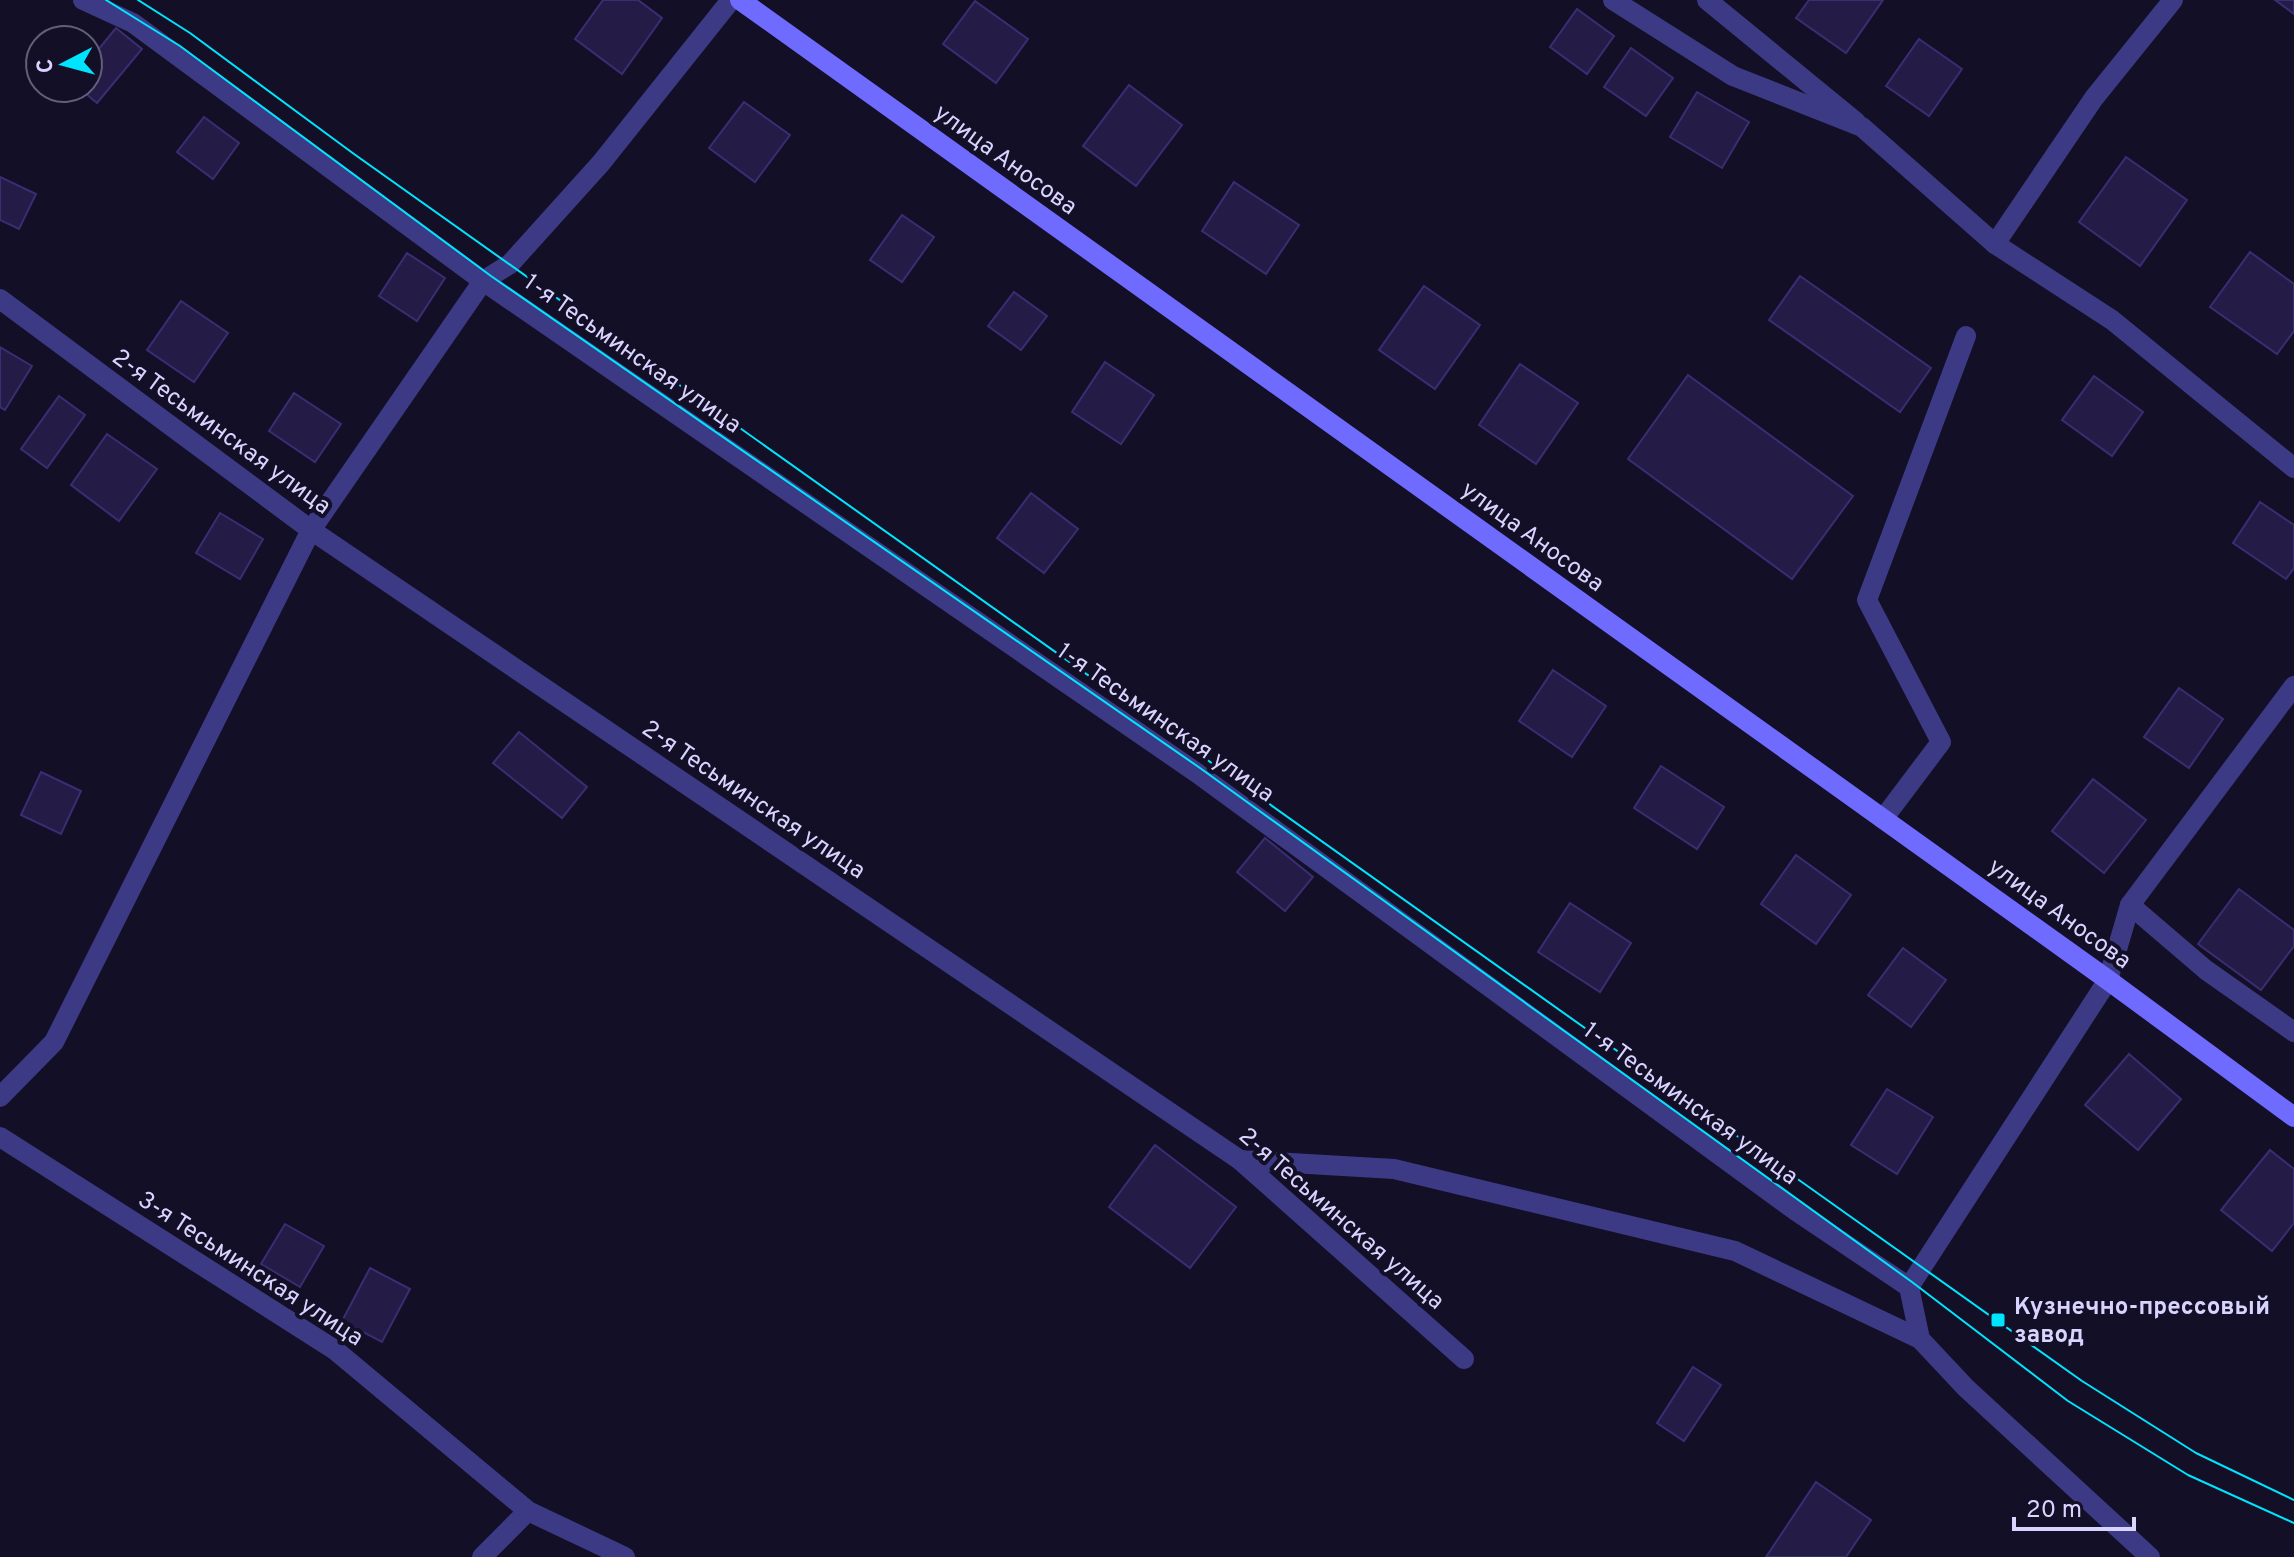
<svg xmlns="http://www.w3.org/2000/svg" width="2294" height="1557" font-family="Overpass,sans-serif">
  <rect width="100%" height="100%" fill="#130f26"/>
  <g fill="#241b47" stroke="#3b2d73" stroke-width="2">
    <polygon points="603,0 638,0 662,18 622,74 575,39"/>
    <polygon points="1809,0 1883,0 1846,53 1796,18"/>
    <polygon points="2275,0 2294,0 2294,14"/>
    <polygon points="975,1 1028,39 996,83 943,44"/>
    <polygon points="1577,9 1614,36 1587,74 1550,47"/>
    <polygon points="116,28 142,49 97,103 79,88 88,88 88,62"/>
    <polygon points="1919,39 1962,69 1929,116 1886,86"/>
    <polygon points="1631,48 1673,78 1646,116 1604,87"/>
    <polygon points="1129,85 1182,125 1136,186 1083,146"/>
    <polygon points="1697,92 1749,122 1722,168 1670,137"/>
    <polygon points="744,102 790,135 755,182 709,148"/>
    <polygon points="204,117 239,143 213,179 177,152"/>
    <polygon points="2126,157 2187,200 2140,266 2079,222"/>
    <polygon points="0,177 36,194 19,229 0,220"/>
    <polygon points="1234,182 1299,225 1266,274 1202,231"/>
    <polygon points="902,215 934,237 902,282 870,260"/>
    <polygon points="2250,252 2294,284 2294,331 2277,354 2210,307"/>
    <polygon points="407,253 445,278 417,321 379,296"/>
    <polygon points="1800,276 1931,368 1900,412 1769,320"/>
    <polygon points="1424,286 1480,325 1435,389 1379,350"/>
    <polygon points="1014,292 1047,316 1021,350 988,326"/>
    <polygon points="181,301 228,333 194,382 147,350"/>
    <polygon points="0,347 32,366 5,410 0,407"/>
    <polygon points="1105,362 1154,395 1121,444 1072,412"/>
    <polygon points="1520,364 1578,403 1536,464 1479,425"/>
    <polygon points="1688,375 1853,496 1792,579 1628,459"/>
    <polygon points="2094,376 2143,412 2112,456 2062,420"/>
    <polygon points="294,393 341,424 315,462 269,431"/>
    <polygon points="59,396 85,415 47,468 21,449"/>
    <polygon points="107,434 157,469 119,521 71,485"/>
    <polygon points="1031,493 1078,529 1044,573 997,538"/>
    <polygon points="2260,502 2294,525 2294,568 2286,579 2233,543"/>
    <polygon points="220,513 263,539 240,579 196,553"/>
    <polygon points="1553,670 1606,706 1572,757 1519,721"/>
    <polygon points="2179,688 2223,719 2189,768 2144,737"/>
    <polygon points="519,732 587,787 562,818 493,763"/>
    <polygon points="1661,766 1724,807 1697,849 1634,808"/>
    <polygon points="41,772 81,791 61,834 21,815"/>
    <polygon points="2093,779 2146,820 2104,873 2052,831"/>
    <polygon points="1265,838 1313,877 1285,911 1237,872"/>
    <polygon points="1796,855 1851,895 1816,944 1761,904"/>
    <polygon points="2239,889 2294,930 2294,946 2261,990 2198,944"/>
    <polygon points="1570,903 1631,943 1600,992 1538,952"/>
    <polygon points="1903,948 1946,980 1911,1027 1868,995"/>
    <polygon points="2129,1054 2181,1099 2138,1150 2085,1105"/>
    <polygon points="1887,1089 1933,1117 1897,1174 1851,1145"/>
    <polygon points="1155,1145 1236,1207 1190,1268 1109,1207"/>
    <polygon points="2270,1150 2294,1169 2294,1223 2272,1251 2221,1210"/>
    <polygon points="285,1224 324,1246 300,1287 261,1264"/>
    <polygon points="370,1268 410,1289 382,1342 342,1321"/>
    <polygon points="1693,1367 1721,1385 1684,1441 1657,1423"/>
    <polygon points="1816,1482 1871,1520 1846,1557 1766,1557"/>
  </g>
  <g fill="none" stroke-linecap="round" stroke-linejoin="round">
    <g stroke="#3d3a85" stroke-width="20">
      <polyline points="1707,0 1856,122"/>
      <polyline points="1995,244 2094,98 2173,0"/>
      <polyline points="1883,819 1941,742 1867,600 1966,336"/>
      <polyline points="2130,905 2206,970 2294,1032"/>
      <polyline points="1240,1160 1394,1169 1735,1251 1920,1339"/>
      <polyline points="482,1557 528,1511"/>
    </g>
    <g stroke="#3d3a85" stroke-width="20">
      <polyline points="83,0 133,23 483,281 1197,773 1796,1211 1909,1287 1920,1339 1966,1388 2150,1557"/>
      <polyline points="1613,0 1733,76 1862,127 1995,244 2112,320 2294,468"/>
      <polyline points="0,299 311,530 1240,1160 1464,1359"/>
      <polyline points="0,1097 54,1042 311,530 483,281 510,264 601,163 731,0"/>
      <polyline points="0,1137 335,1350 528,1511 625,1557"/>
      <polyline points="1909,1287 2108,980 2130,905 2294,686"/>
    </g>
    <polyline stroke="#6f6bff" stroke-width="20" points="740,0 2108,980 2294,1117"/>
    <g stroke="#00e5ff" stroke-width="2">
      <polyline points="106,0 180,46 491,276 1200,768 1912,1282 2068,1401 2188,1475 2294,1523"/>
      <polyline points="138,0 190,33 354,154 2082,1381 2196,1453 2294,1500"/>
    </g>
  </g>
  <rect fill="#00e5ff" stroke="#130f26" stroke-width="3" x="1990" y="1312" width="16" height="16" rx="4"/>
  <g text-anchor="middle" stroke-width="8" stroke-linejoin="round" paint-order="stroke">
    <g font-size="24" fill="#d9d4ff" stroke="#130f26">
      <text transform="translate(1006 159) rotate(36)" y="8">улица Аносова</text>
      <text transform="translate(633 353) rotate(35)" y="8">1-я Тесьминская улица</text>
      <text transform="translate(222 431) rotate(36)" y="8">2-я Тесьминская улица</text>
      <text transform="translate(1533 536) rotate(36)" y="8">улица Аносова</text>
      <text transform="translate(1166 722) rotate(35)" y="8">1-я Тесьминская улица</text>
      <text transform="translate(754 799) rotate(34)" y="8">2-я Тесьминская улица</text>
      <text transform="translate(2060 913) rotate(36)" y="8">улица Аносова</text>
      <text transform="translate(1691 1103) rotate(36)" y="8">1-я Тесьминская улица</text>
      <text transform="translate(1342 1218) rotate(41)" y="8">2-я Тесьминская улица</text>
      <text transform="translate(251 1268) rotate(33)" y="8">3-я Тесьминская улица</text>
    </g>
    <g font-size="24" font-weight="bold" fill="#d9d4ff" stroke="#130f26" text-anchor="start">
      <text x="2014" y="1314">Кузнечно-прессовый<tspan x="2014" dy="28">завод</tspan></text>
    </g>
  </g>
  <g transform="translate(64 64) rotate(264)"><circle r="38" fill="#130f26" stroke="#625e7d" stroke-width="2"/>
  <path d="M0-6L14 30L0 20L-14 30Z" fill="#00e5ff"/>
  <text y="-12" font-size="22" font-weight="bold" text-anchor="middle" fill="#d9d4ff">С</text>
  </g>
  <path d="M2014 1517v12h120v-12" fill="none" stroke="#d9d4ff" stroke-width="4"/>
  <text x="2026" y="1517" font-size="24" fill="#d9d4ff" stroke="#130f26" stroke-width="6" paint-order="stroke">20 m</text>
</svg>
